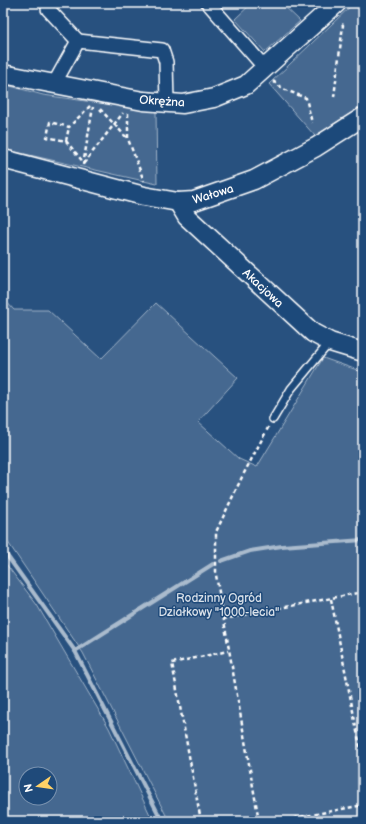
<svg xmlns="http://www.w3.org/2000/svg" width="366" height="824" font-family="'Balsamiq Sans',sans-serif">
  <rect width="100%" height="100%" fill="#28517f"/>
  <filter id="ink" filterUnits="userSpaceOnUse"><feTurbulence type="fractalNoise" baseFrequency=".025" numOctaves="2"/><feDisplacementMap in="SourceGraphic" scale="8" xChannelSelector="R" yChannelSelector="G"/><feConvolveMatrix kernelMatrix="1 2 1 2 8 2 1 2 1" color-interpolation-filters="sRGB"/></filter>
  <g filter="url(#ink)">
    <g fill="#446890" stroke="#a2b4c8" fill-rule="evenodd">
      <polygon points="252,3 281,3 300,21 265,52 235,19"/>
      <polygon points="354,3 363,3 363,105 315,136 269,84"/>
      <polygon points="3,84 43,95 156,111 157,184 3,149"/>
      <polygon points="3,298 14,310 48,310 101,359 156,303 238,378 198,422 239,459 257,467 323,358 363,372 363,821 169,821 83,653 3,535"/>
      <path d="M3,560L37,605L109,728L153,821H3ZM26,774H50V798H26Z"/>
    </g>
    <g fill="none" stroke-linecap="round" stroke-linejoin="round">
      <g stroke="#aabbcd" stroke-width="4">
        <polyline points="3,550 75,651"/>
        <polyline points="221,561 250,551 282,546 363,540"/>
        <polyline points="162,821 75,651 213,564"/>
      </g>
      <defs>
        <polyline id="lane" points="273,419 291,389 330,342"/>
        <g id="street">
          <polyline points="208,3 265,68"/>
          <polyline points="48,9 78,41"/>
          <polyline points="54,84 78,41 162,50 166,62 167,103"/>
        </g>
        <g id="secondary">
          <polyline points="3,74 143,101 183,104 214,98 246,85 337,3"/>
          <polyline points="3,159 144,196 178,202 194,201 254,180 316,147 363,117"/>
          <polyline points="178,202 187,217 313,333 330,342 363,352"/>
        </g>
      </defs>
      <use href="#lane" stroke="#fff" stroke-width="10"/>
      <use href="#street" stroke="#fff" stroke-width="16"/>
      <use href="#secondary" stroke="#fff" stroke-width="21"/>
      <g stroke="#fff" stroke-width="2.5" stroke-dasharray="4 3" stroke-linecap="butt">
        <polyline points="273,81 283,89 306,98 312,123"/>
        <polyline points="334,97 343,25 340,22"/>
        <polyline points="90,106 69,127 50,122 47,137 66,141 84,163 123,113"/>
        <polyline points="100,109 128,139"/>
        <polyline points="128,113 128,139 144,181"/>
        <polyline points="66,141 69,127"/>
        <polyline points="83,165 93,107"/>
        <polyline points="331,599 363,762"/>
        <polyline points="223,619 363,592"/>
        <polyline points="201,821 172,663 228,651"/>
        <polyline points="259,821 216,575 216,532 242,477 269,426"/>
        <polyline points="280,821 363,805"/>
      </g>
      <use href="#lane" stroke="#1f4a7a" stroke-width="7"/>
      <use href="#street" stroke="#1f4a7a" stroke-width="13"/>
      <use href="#secondary" stroke="#1f4a7a" stroke-width="18"/>
    </g>
  </g>
  <g text-anchor="middle" stroke-width="3" stroke-linejoin="round" paint-order="stroke">
    <g font-size="12" fill="#fff" stroke="#1f4a7a">
      <text transform="translate(162 101) rotate(4)" y="4">Okrężna</text>
      <text transform="translate(213 194) rotate(-17)" y="4">Wałowa</text>
      <text transform="translate(263 288) rotate(43)" y="4">Akacjowa</text>
    </g>
    <g font-size="12" fill="#dae1e9" stroke="#1f4a7a">
      <text x="219" y="602">Rodzinny Ogród<tspan x="219" dy="14">Działkowy "1000-lecia"</tspan></text>
    </g>
  </g>
  <rect width="366" height="824" fill="none" stroke="#1f4a7a" stroke-width="16"/>
  <rect x="8" y="8" width="350" height="808" fill="none" stroke="#fff" stroke-width="1.5" filter="url(#ink)"/>
  <g transform="translate(38 786) rotate(257)"><circle r="19" fill="#1f4a7a" stroke="#7992af"/>
  <path d="M0-3L7 15L0 10L-7 15Z" fill="#ffd166"/>
  <text y="-6" font-size="11" font-weight="bold" text-anchor="middle" fill="#ffffff">N</text>
  </g>
</svg>
